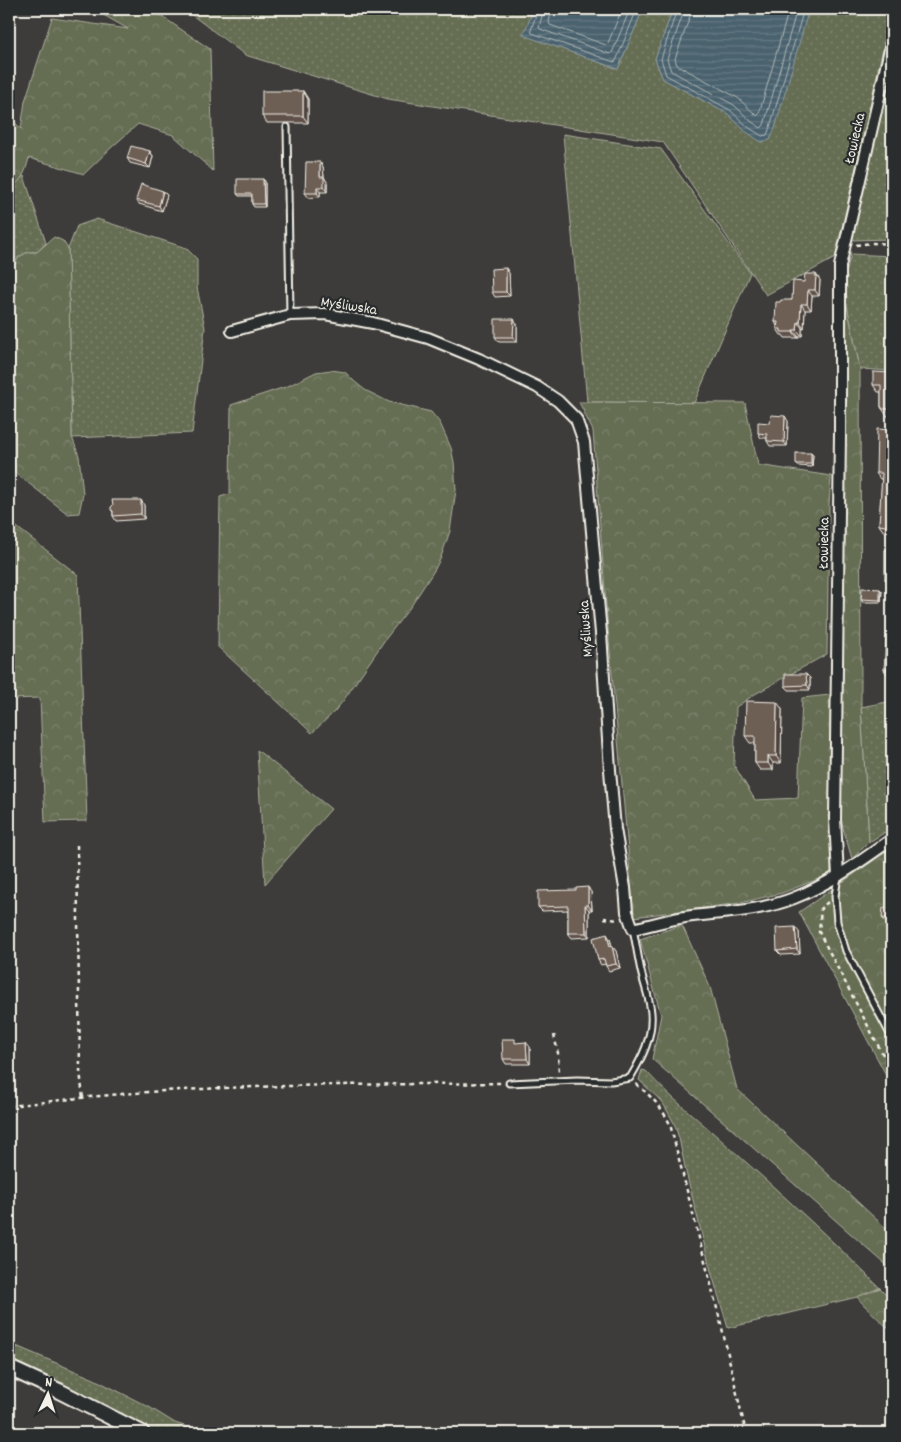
<svg xmlns="http://www.w3.org/2000/svg" width="901" height="1442" font-family="Dekko,sans-serif">
  <defs>
    <pattern id="green-dots" width="8" height="8" patternUnits="userSpaceOnUse" patternTransform="scale(1.25)"><rect width="8" height="8" fill="#656d53"/><path d="M2 2h.1M6 6h.1" fill="none" stroke="#7c826c" stroke-width="1.8" stroke-linecap="round"/></pattern>
    <pattern id="forest-crowns" width="20" height="18" patternUnits="userSpaceOnUse" patternTransform="scale(1.25)"><rect width="20" height="18" fill="#656d53"/><path d="M2 6a3 3 0 1 1 6 0M12 15a3 3 0 1 1 6 0" fill="none" stroke="#7c826c"/></pattern>
    <pattern id="water-rules" width="6" height="5" patternUnits="userSpaceOnUse" patternTransform="scale(1.25)"><rect width="6" height="5" fill="#4a626e"/><path d="M0 2.5h6" fill="none" stroke="#657983"/></pattern>
  </defs>
  <rect width="100%" height="100%" fill="#3e3c3a"/>
  <filter id="ink" filterUnits="userSpaceOnUse"><feTurbulence type="fractalNoise" baseFrequency=".02" numOctaves="2"/><feDisplacementMap in="SourceGraphic" scale="10" xChannelSelector="R" yChannelSelector="G"/><feConvolveMatrix kernelMatrix="1 2 1 2 8 2 1 2 1" color-interpolation-filters="sRGB"/></filter>
  <g filter="url(#ink)">
    <g fill="url(#green-dots)" stroke="#acaf9e">
      <polygon points="184,9 534,9 524,35 618,69 643,9 673,9 655,59 663,79 728,114 745,131 770,140 775,128 807,9 892,9 835,258 766,295 663,142 388,99 245,55"/>
      <polygon points="892,60 892,239 851,240"/>
      <polygon points="563,134 661,149 750,273 694,403 587,402"/>
      <polygon points="24,176 46,243 37,252 28,252 19,257 9,273 9,186"/>
      <polygon points="97,219 186,248 197,259 197,287 205,328 192,433 72,438 68,249 77,226"/>
      <polygon points="851,254 892,256 892,371 860,369 845,296 846,274"/>
      <polygon points="892,701 892,828 869,842 861,707"/>
      <path d="M642,1070L646,1071C671,1099 702,1122 730,1148C781,1193 832,1240 880,1288L857,1297L728,1328L711,1271L686,1172L679,1138L674,1123L664,1105L659,1099L639,1080Z"/>
      <polygon points="9,1343 94,1379 149,1407 175,1423 206,1433 154,1433 66,1388 9,1363"/>
    </g>
    <g fill="url(#forest-crowns)" stroke="#acaf9e">
      <path d="M93,9H151L210,49L213,171L173,135L138,124L112,147L84,174L29,158C25,173 23,180 9,190V116L21,129L25,101L52,18L128,29Z"/>
      <polygon points="54,237 63,241 68,249 72,437 79,456 83,494 79,513 68,514 9,468 9,273 19,257 28,252 37,252"/>
      <polygon points="845,296 860,369 861,707 869,842 852,859 840,817"/>
      <polygon points="331,370 345,372 355,382 365,390 389,402 431,412 440,423 451,448 454,462 456,490 450,531 441,557 435,569 411,606 384,641 343,701 334,712 312,733 218,647 220,497 230,494 231,405 288,386 316,372"/>
      <polygon points="579,402 745,403 758,465 831,476 829,505 827,654 755,694 736,707 734,765 755,800 798,798 802,698 830,695 831,874 782,893 740,903 634,917 607,618 593,431"/>
      <polygon points="9,521 78,575 87,821 45,822 40,698 9,699"/>
      <polygon points="257,750 331,809 265,884"/>
      <polygon points="892,848 892,1086 799,912"/>
      <polygon points="682,925 710,987 737,1089 892,1234 892,1270 652,1059 661,1015 640,939"/>
      <polygon points="880,1288 892,1300 892,1332 864,1305 857,1297"/>
    </g>
    <g fill="url(#water-rules)" stroke="#8e9b9f">
      <polygon points="534,9 643,9 618,69 523,35"/>
      <polygon points="673,9 809,9 775,128 770,140 761,142 745,131 728,114 663,79 655,59"/>
    </g>
    <g fill="none" stroke-linecap="round" stroke-linejoin="round">
      <g stroke="#b0b8b7" stroke-width="1">
        <polyline points="538,9 531,30 532,33 614,62 616,61 637,9"/>
        <polyline points="544,9 539,27 540,29 610,54 612,53 630,9"/>
        <polyline points="552,9 549,22 550,25 606,45 608,43 622,9"/>
        <polyline points="677,9 661,59 666,75 730,110 748,127 762,136 767,135 770,127 804,9"/>
        <polyline points="684,9 683,14 667,59 671,71 734,105 752,122 761,128 764,125 797,9"/>
        <polyline points="691,9 690,16 675,59 677,65 738,98 757,116 759,114 789,9"/>
      </g>
      <defs>
        <g id="service">
          <polyline points="287,127 290,315"/>
          <polyline points="838,876 835,896 837,922 846,951 892,1038"/>
          <path d="M509,1083L577,1080L611,1081L630,1078C642,1058 653,1037 651,1013C650,999 644,985 641,971C638,957 636,943 633,929"/>
        </g>
        <g id="minor">
          <path d="M232,331L290,315L325,314L373,323L428,338L479,359L537,387L558,401L576,419L584,442L601,633L610,770L615,829L625,888L627,912L633,929C650,925 667,920 685,917C722,912 759,912 794,898C830,884 861,861 892,839"/>
          <polyline points="838,876 835,819 840,435 840,266 892,41"/>
        </g>
        <polyline id="secondary" points="9,1368 59,1391 142,1433"/>
      </defs>
      <use href="#service" stroke="#f4f1e8" stroke-width="9"/>
      <use href="#minor" stroke="#f4f1e8" stroke-width="14"/>
      <use href="#secondary" stroke="#f4f1e8" stroke-width="18"/>
      <g stroke="#f4f1e8" stroke-width="2.5" stroke-dasharray="4 4" stroke-linecap="butt">
        <polyline points="856,245 873,243 892,244"/>
        <polyline points="77,845 80,1070 83,1099"/>
        <polyline points="828,902 821,908 819,932 892,1072"/>
        <polyline points="604,918 618,920"/>
        <polyline points="554,1035 558,1053 559,1073"/>
        <path d="M636,1084C652,1097 660,1105 670,1124L722,1328L746,1433"/>
        <path d="M9,1106C46,1102 84,1097 122,1094C248,1084 375,1085 501,1083"/>
      </g>
      <use href="#service" stroke="#2a2d2e" stroke-width="5"/>
      <use href="#minor" stroke="#2a2d2e" stroke-width="10"/>
      <use href="#secondary" stroke="#2a2d2e" stroke-width="14"/>
    </g>
    <g fill="#5f5149" stroke="#f4f1e8">
      <polygon points="303,91 308,99 308,123 267,123 262,116"/>
      <polygon points="150,151 153,156 150,168 130,163 127,158"/>
      <polygon points="320,162 323,167 324,177 327,182 327,192 320,192 320,197 309,198 305,193"/>
      <polygon points="263,179 265,181 265,207 254,207 252,204 252,196 239,196 237,194"/>
      <polygon points="167,195 162,211 139,204 136,200"/>
      <polygon points="509,273 510,296 495,297 492,292"/>
      <polygon points="820,280 819,296 812,296 811,310 805,310 804,328 802,328 802,336 798,336 798,338 785,338 783,335 781,335 777,329 777,326 775,322 780,302 792,300 804,282"/>
      <polygon points="517,324 517,342 499,342 495,337"/>
      <polygon points="892,373 892,416 887,416 881,407 881,392 878,392 873,385"/>
      <polygon points="788,421 787,446 770,446 767,441 767,438 761,438 758,433 770,423"/>
      <polygon points="892,430 892,534 890,532 884,532 879,525 882,479 880,479 876,473"/>
      <polygon points="813,455 812,467 798,466 796,464"/>
      <polygon points="144,505 144,519 116,521 113,516 113,512 111,510"/>
      <polygon points="892,550 892,584 889,584 885,579"/>
      <polygon points="880,589 882,591 881,602 863,602 861,599"/>
      <polygon points="892,639 892,679 891,678 891,675 888,675 884,670"/>
      <polygon points="810,678 810,690 789,690 785,686"/>
      <polygon points="782,709 781,763 773,763 773,770 760,770 755,763 755,743 750,743 745,736"/>
      <polygon points="591,892 592,910 589,910 589,937 572,938 568,933 568,910 542,911 538,907"/>
      <polygon points="892,909 892,921 884,920 882,918"/>
      <polygon points="799,932 800,954 781,955 777,951"/>
      <polygon points="610,939 612,946 616,951 620,968 609,971 606,966 605,964 601,965 598,960"/>
      <polygon points="518,1043 530,1047 530,1064 506,1064 503,1059"/>
    </g>
    <g fill="#4d423c" stroke="#f4f1e8">
      <polygon points="303,91 308,99 308,123 303,116"/>
      <polygon points="150,151 153,156 150,168 146,164"/>
      <polygon points="320,162 323,167 324,178 324,177 327,182 327,192 324,187 320,177"/>
      <polygon points="263,179 265,181 265,207 264,204"/>
      <polygon points="317,187 320,192 320,197 317,193"/>
      <polygon points="163,191 167,195 162,211 159,206"/>
      <polygon points="506,268 509,273 510,296 506,292"/>
      <polygon points="816,274 820,280 819,296 815,290"/>
      <polygon points="808,290 812,296 811,310 807,304"/>
      <polygon points="801,304 805,310 804,328 800,322"/>
      <polygon points="514,319 517,324 517,342 513,337"/>
      <polygon points="798,322 802,328 802,336 797,330"/>
      <polygon points="793,330 798,336 798,338 793,332"/>
      <polygon points="785,416 788,421 787,446 784,442"/>
      <polygon points="811,453 813,455 812,467 811,464"/>
      <polygon points="141,500 144,505 144,519 141,514"/>
      <polygon points="880,589 882,591 881,602 880,600"/>
      <polygon points="806,674 810,678 810,690 807,685"/>
      <polygon points="777,702 782,709 781,763 776,756"/>
      <polygon points="768,756 773,763 773,770 768,763"/>
      <polygon points="588,887 591,892 592,910 588,905"/>
      <polygon points="585,905 589,910 589,937 586,933"/>
      <polygon points="795,927 799,932 800,954 797,949"/>
      <polygon points="607,934 610,939 613,951 610,947"/>
      <polygon points="612,946 616,951 620,968 616,964"/>
      <polygon points="526,1042 530,1047 530,1064 527,1059"/>
    </g>
    <g fill="#6e5e55" stroke="#f4f1e8">
      <rect x="262" y="91" width="41" height="25"/>
      <polygon points="131,146 150,151 146,164 127,158"/>
      <polygon points="306,162 320,162 320,177 324,177 324,187 317,187 317,193 305,193"/>
      <polygon points="237,179 263,179 264,204 252,204 252,194 237,194"/>
      <polygon points="141,184 163,191 159,206 136,200"/>
      <polygon points="506,268 506,292 492,292 491,269"/>
      <polygon points="805,274 816,274 815,290 808,290 807,304 801,304 800,322 798,322 797,330 793,330 793,332 781,332 781,329 777,329 778,322 775,322 776,302 780,302 781,300 792,300 793,281 804,282"/>
      <polygon points="495,319 514,319 513,337 495,337"/>
      <polygon points="873,372 892,373 892,409 882,409 882,407 881,407 881,385 873,385"/>
      <polygon points="771,415 785,416 784,442 767,441 767,434 758,433 758,422 770,423"/>
      <polygon points="877,429 892,430 892,531 886,526 879,525 882,473 876,473"/>
      <rect x="796" y="453" width="15" height="11"/>
      <polygon points="112,500 141,500 141,514 113,516 113,511 111,510 111,507 113,505"/>
      <rect x="885" y="550" width="7" height="29"/>
      <polygon points="862,588 880,589 880,600 861,599"/>
      <polygon points="886,638 892,639 892,678 891,678 892,670 884,670"/>
      <polygon points="785,674 806,674 807,685 785,686"/>
      <polygon points="746,701 777,702 776,756 768,756 768,763 755,763 755,736 745,736"/>
      <polygon points="588,887 588,905 585,905 586,933 568,933 568,906 538,907 538,891 576,890 576,888"/>
      <polygon points="883,908 892,909 892,919 882,918"/>
      <polygon points="795,927 797,949 777,951 776,928"/>
      <polygon points="607,934 610,947 612,946 616,964 606,966 604,959 598,960 593,938"/>
      <polygon points="502,1039 515,1039 515,1043 526,1042 527,1059 503,1059"/>
    </g>
  </g>
  <g text-anchor="middle" stroke-width="4.5" stroke-linejoin="round" paint-order="stroke">
    <g font-size="15" fill="#f4f1e8" stroke="#2a2d2e">
      <text transform="translate(854 138) rotate(-77)" y="5">Łowiecka</text>
      <text transform="translate(349 305) rotate(9)" y="5">Myśliwska</text>
      <text transform="translate(823 543) rotate(-89)" y="5">Łowiecka</text>
      <text transform="translate(585 629) rotate(-94)" y="5">Myśliwska</text>
    </g>
  </g>
  <rect width="901" height="1442" fill="none" stroke="#2a2d2e" stroke-width="30"/>
  <rect x="15" y="15" width="871" height="1412" fill="none" stroke="#f4f1e8" stroke-width="2" filter="url(#ink)"/>
  <g transform="translate(48 1394) rotate(4)" stroke="#2a2d2e" stroke-width="4" paint-order="stroke">
  <path d="M0-4L9 19L0 12L-9 19Z" fill="#f4f1e8"/>
  <text y="-8" font-size="14" font-weight="bold" text-anchor="middle" fill="#f4f1e8">N</text>
  </g>
</svg>
